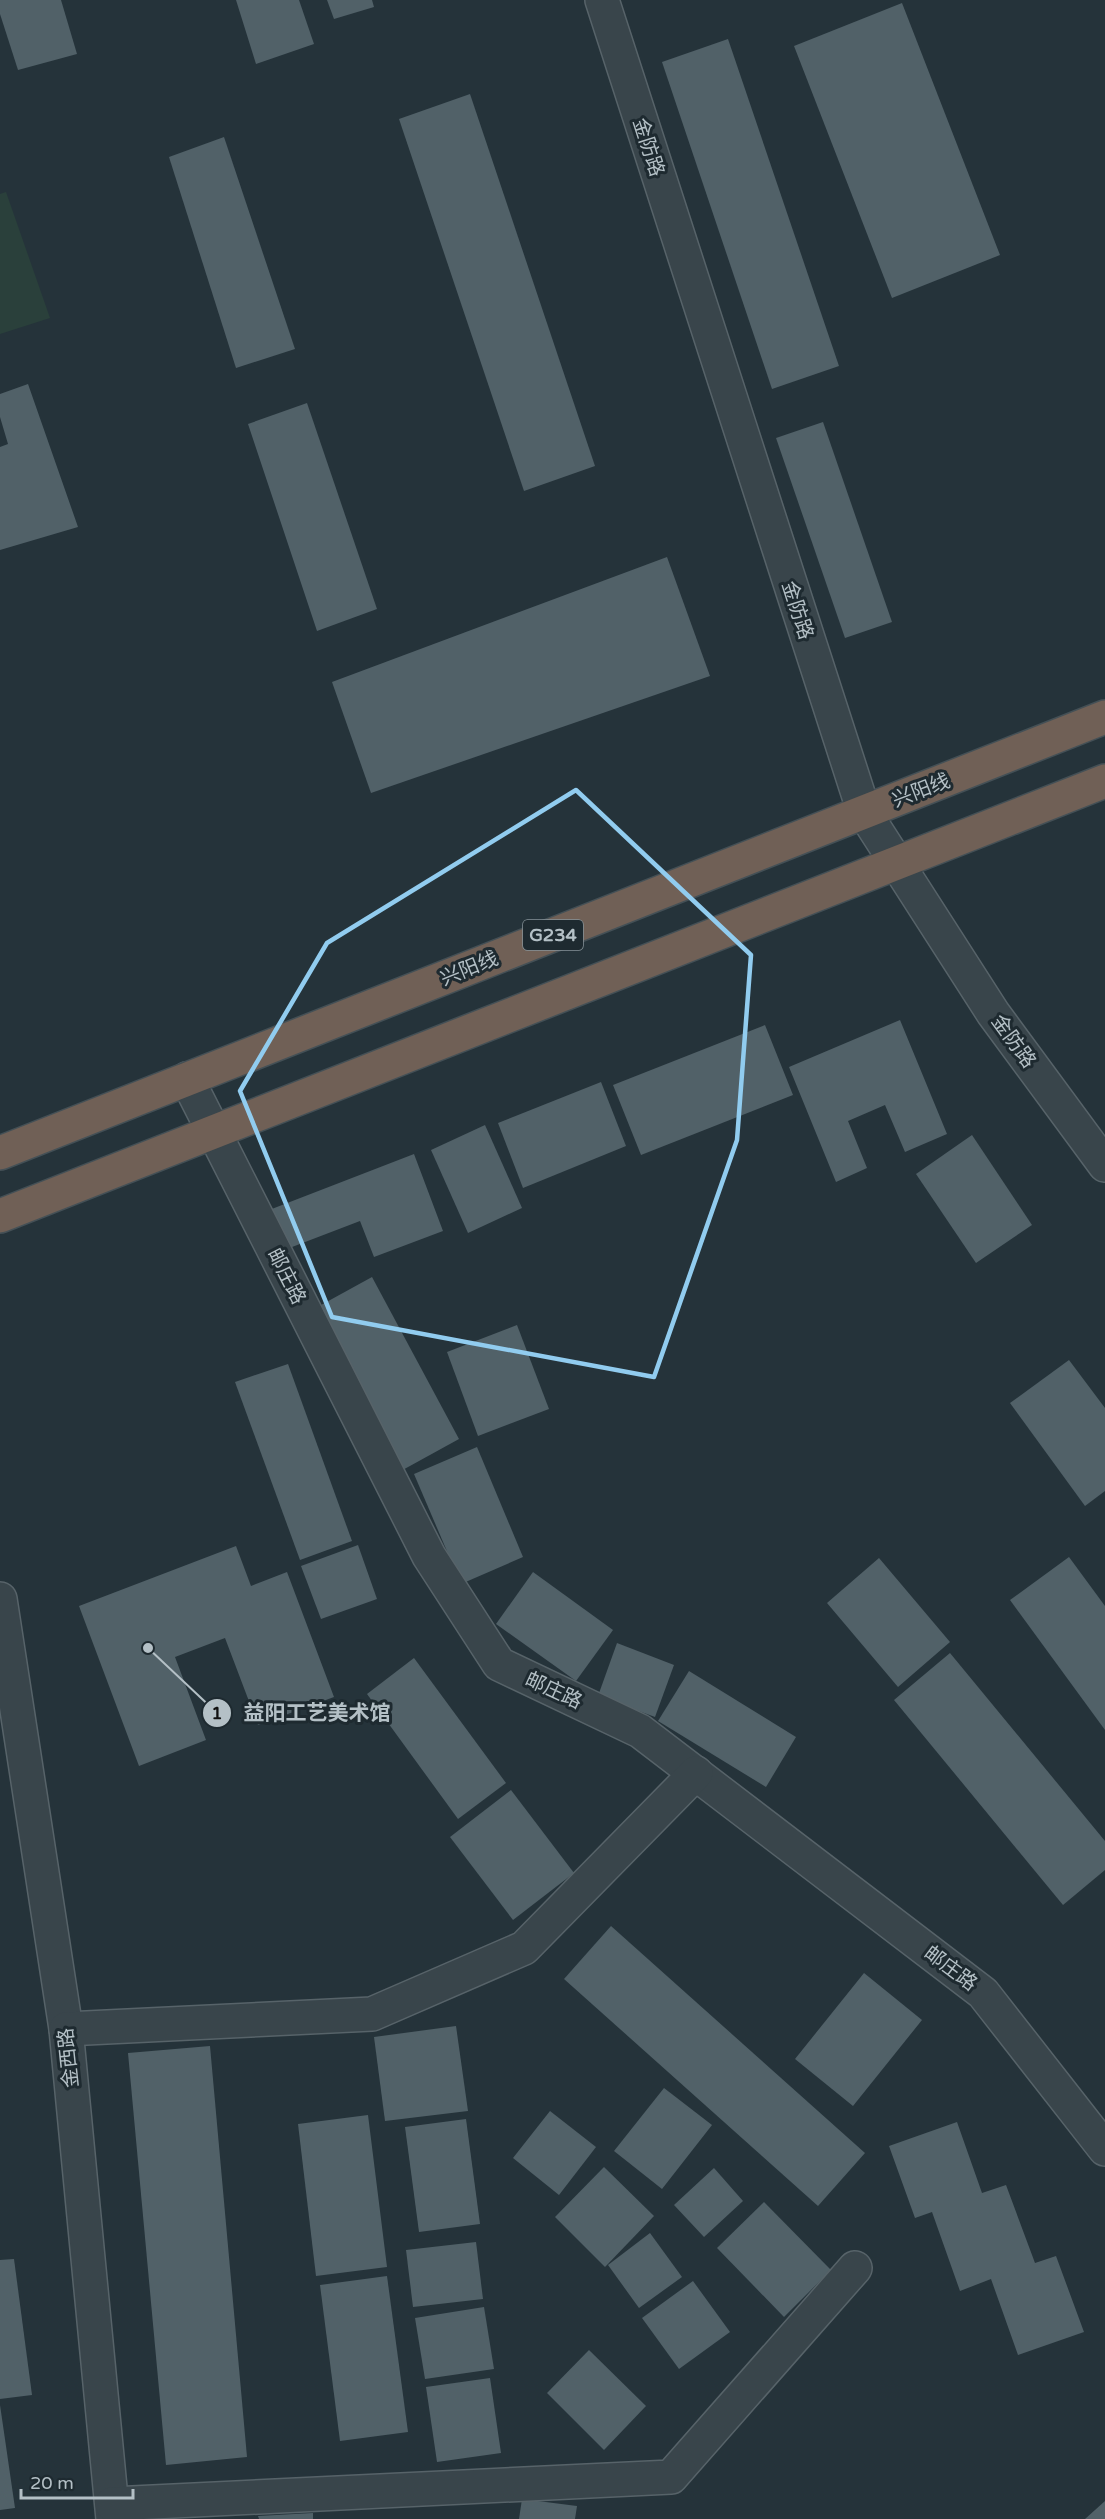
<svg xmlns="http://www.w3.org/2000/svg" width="1105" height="2519" font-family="'Varela Round','Noto Sans SC',sans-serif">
  <rect width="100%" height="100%" fill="#25333a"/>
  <polygon fill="#2a403b" points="6,192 50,318 0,334 0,194"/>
  <g fill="#516168">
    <polygon points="0,0 61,0 77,54 18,70 0,14"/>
    <polygon points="236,0 299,0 314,44 256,64"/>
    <polygon points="327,0 372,0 374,7 334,19"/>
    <polygon points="902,3 1000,255 892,298 794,46"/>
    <polygon points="728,39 839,366 772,389 662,62"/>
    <polygon points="470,94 595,466 524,491 399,119"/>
    <polygon points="224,137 295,349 236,368 169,157"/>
    <polygon points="28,384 78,527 0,550 0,447 8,444 0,417 0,394"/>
    <polygon points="307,403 377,609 317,631 248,424"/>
    <polygon points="823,422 892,622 845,638 776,438"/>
    <polygon points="667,557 710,676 371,793 332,682"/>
    <polygon points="900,1020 947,1134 905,1152 885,1105 848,1121 867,1168 836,1182 789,1067"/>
    <polygon points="765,1025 793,1095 641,1155 613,1085"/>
    <polygon points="601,1082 626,1146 523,1188 498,1123"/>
    <polygon points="485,1125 522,1208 468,1233 431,1150"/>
    <polygon points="972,1135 1032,1225 976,1263 916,1174"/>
    <polygon points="414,1154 443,1231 374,1257 360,1221 279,1252 264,1212"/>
    <polygon points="372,1277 459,1439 399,1472 312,1310"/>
    <polygon points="517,1325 549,1409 478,1436 447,1352"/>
    <polygon points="1069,1360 1105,1408 1105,1491 1085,1506 1010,1403"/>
    <polygon points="288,1364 352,1541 300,1560 235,1382"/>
    <polygon points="477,1447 523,1557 461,1584 414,1474"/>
    <polygon points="358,1545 377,1599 321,1619 301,1566"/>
    <polygon points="236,1546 251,1586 287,1572 334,1697 258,1725 225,1638 175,1657 206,1740 139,1766 79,1606"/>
    <polygon points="1069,1557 1105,1606 1105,1730 1010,1600"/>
    <polygon points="879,1558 950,1642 898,1687 827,1603"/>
    <polygon points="533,1572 613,1630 576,1681 496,1624"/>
    <polygon points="617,1643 674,1665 655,1717 598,1696"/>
    <polygon points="950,1653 1105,1841 1105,1870 1063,1905 894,1700"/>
    <polygon points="414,1658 506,1783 458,1819 367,1694"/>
    <polygon points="689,1671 796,1737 766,1787 658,1721"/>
    <polygon points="511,1790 574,1873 513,1920 450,1837"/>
    <polygon points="611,1926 865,2153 818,2206 564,1979"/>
    <polygon points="864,1973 922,2020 853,2106 795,2059"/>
    <polygon points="456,2026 468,2111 385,2121 374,2037"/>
    <polygon points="210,2046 247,2457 166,2465 128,2053"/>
    <polygon points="664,2088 712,2125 662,2189 614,2151"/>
    <polygon points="550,2111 596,2147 559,2195 513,2158"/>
    <polygon points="368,2115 387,2267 316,2276 298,2124"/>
    <polygon points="466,2119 480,2224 419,2232 405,2127"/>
    <polygon points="957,2122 982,2193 1006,2185 1035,2263 1056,2256 1084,2332 1018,2355 991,2279 960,2291 932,2212 915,2218 889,2146"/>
    <polygon points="604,2167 654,2216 605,2267 555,2217"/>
    <polygon points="714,2168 743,2201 704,2237 674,2205"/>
    <polygon points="764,2202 831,2270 784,2317 717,2248"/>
    <polygon points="650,2233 682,2277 639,2308 608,2265"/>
    <polygon points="476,2242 483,2299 413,2307 406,2250"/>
    <polygon points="14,2259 32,2395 0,2399 0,2260"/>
    <polygon points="387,2276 408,2432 340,2441 320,2285"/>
    <polygon points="693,2281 730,2332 679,2369 642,2318"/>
    <polygon points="484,2307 494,2369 425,2379 415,2318"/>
    <polygon points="589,2350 646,2406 604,2450 547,2393"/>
    <polygon points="490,2378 501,2453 437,2462 426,2387"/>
    <polygon points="0,2405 15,2508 0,2510"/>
    <polygon points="522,2499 577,2506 575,2519 519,2519"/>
    <polygon points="1105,2501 1105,2519 1085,2519"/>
    <polygon points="313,2513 313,2519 259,2519 258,2516"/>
  </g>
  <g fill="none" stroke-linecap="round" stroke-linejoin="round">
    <defs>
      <g id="minor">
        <polyline points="602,0 864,812 993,1013 1105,1165"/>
        <polyline points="187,1079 429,1556 499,1664 640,1731 983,1993 1105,2149"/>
        <polyline points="0,1599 66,2029 113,2519"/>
        <polyline points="66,2029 372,2014 524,1948 696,1773"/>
        <polyline points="112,2504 671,2477 855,2268"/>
      </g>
      <g id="highway">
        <polyline points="0,1153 1105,717"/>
        <polyline points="0,1216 1105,781"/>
      </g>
    </defs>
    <use href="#minor" stroke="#576369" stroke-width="36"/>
    <use href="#highway" stroke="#445056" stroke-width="36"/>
    <use href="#minor" stroke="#39454b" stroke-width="33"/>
    <use href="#highway" stroke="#706056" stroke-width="33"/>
  </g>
  <path fill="none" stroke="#91ccef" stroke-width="4.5" stroke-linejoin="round" d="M576,790L751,955L737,1140L654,1377L332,1317L240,1091L327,943Z"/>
  <g text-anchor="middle" stroke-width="6" stroke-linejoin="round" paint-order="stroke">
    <rect fill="#1e2a30" stroke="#879399" stroke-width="1.5" x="523" y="920" width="60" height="30" rx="4.5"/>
    <g font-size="18" font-weight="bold" fill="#b4c0c6">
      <text x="553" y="941">G234</text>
    </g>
    <g font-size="20" fill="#b4c0c6" stroke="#1e2a30">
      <text transform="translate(649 147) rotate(72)" y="7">金防路</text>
      <text transform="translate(798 610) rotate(72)" y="7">金防路</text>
      <text transform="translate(921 790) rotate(-21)" y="7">兴阳线</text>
      <text transform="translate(469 968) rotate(-22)" y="7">兴阳线</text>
      <text transform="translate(1014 1041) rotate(54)" y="7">金防路</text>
      <text transform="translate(287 1276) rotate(63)" y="7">邮庄路</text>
      <text transform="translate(554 1690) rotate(25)" y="7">邮庄路</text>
      <text transform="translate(951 1968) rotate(37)" y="7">邮庄路</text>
      <text transform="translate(68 2058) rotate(-96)" y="7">金西路</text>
    </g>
  </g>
  <path fill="none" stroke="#b4c0c6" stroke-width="2" d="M148 1648L217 1713"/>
  <g fill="#b4c0c6" stroke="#1e2a30" stroke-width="2">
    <circle cx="148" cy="1648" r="6"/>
    <circle cx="217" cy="1713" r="15"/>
  </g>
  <g font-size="18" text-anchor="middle" font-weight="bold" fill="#111">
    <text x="217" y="1719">1</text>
  </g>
  <g font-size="21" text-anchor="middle" font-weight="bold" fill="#b4c0c6" stroke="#1e2a30" stroke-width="6" stroke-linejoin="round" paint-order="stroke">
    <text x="317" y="1720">益阳工艺美术馆</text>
  </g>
  <path d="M21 2489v9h112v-9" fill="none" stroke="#b4c0c6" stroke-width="3"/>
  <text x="30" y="2489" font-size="18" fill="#b4c0c6" stroke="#1e2a30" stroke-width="4.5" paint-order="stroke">20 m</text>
</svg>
